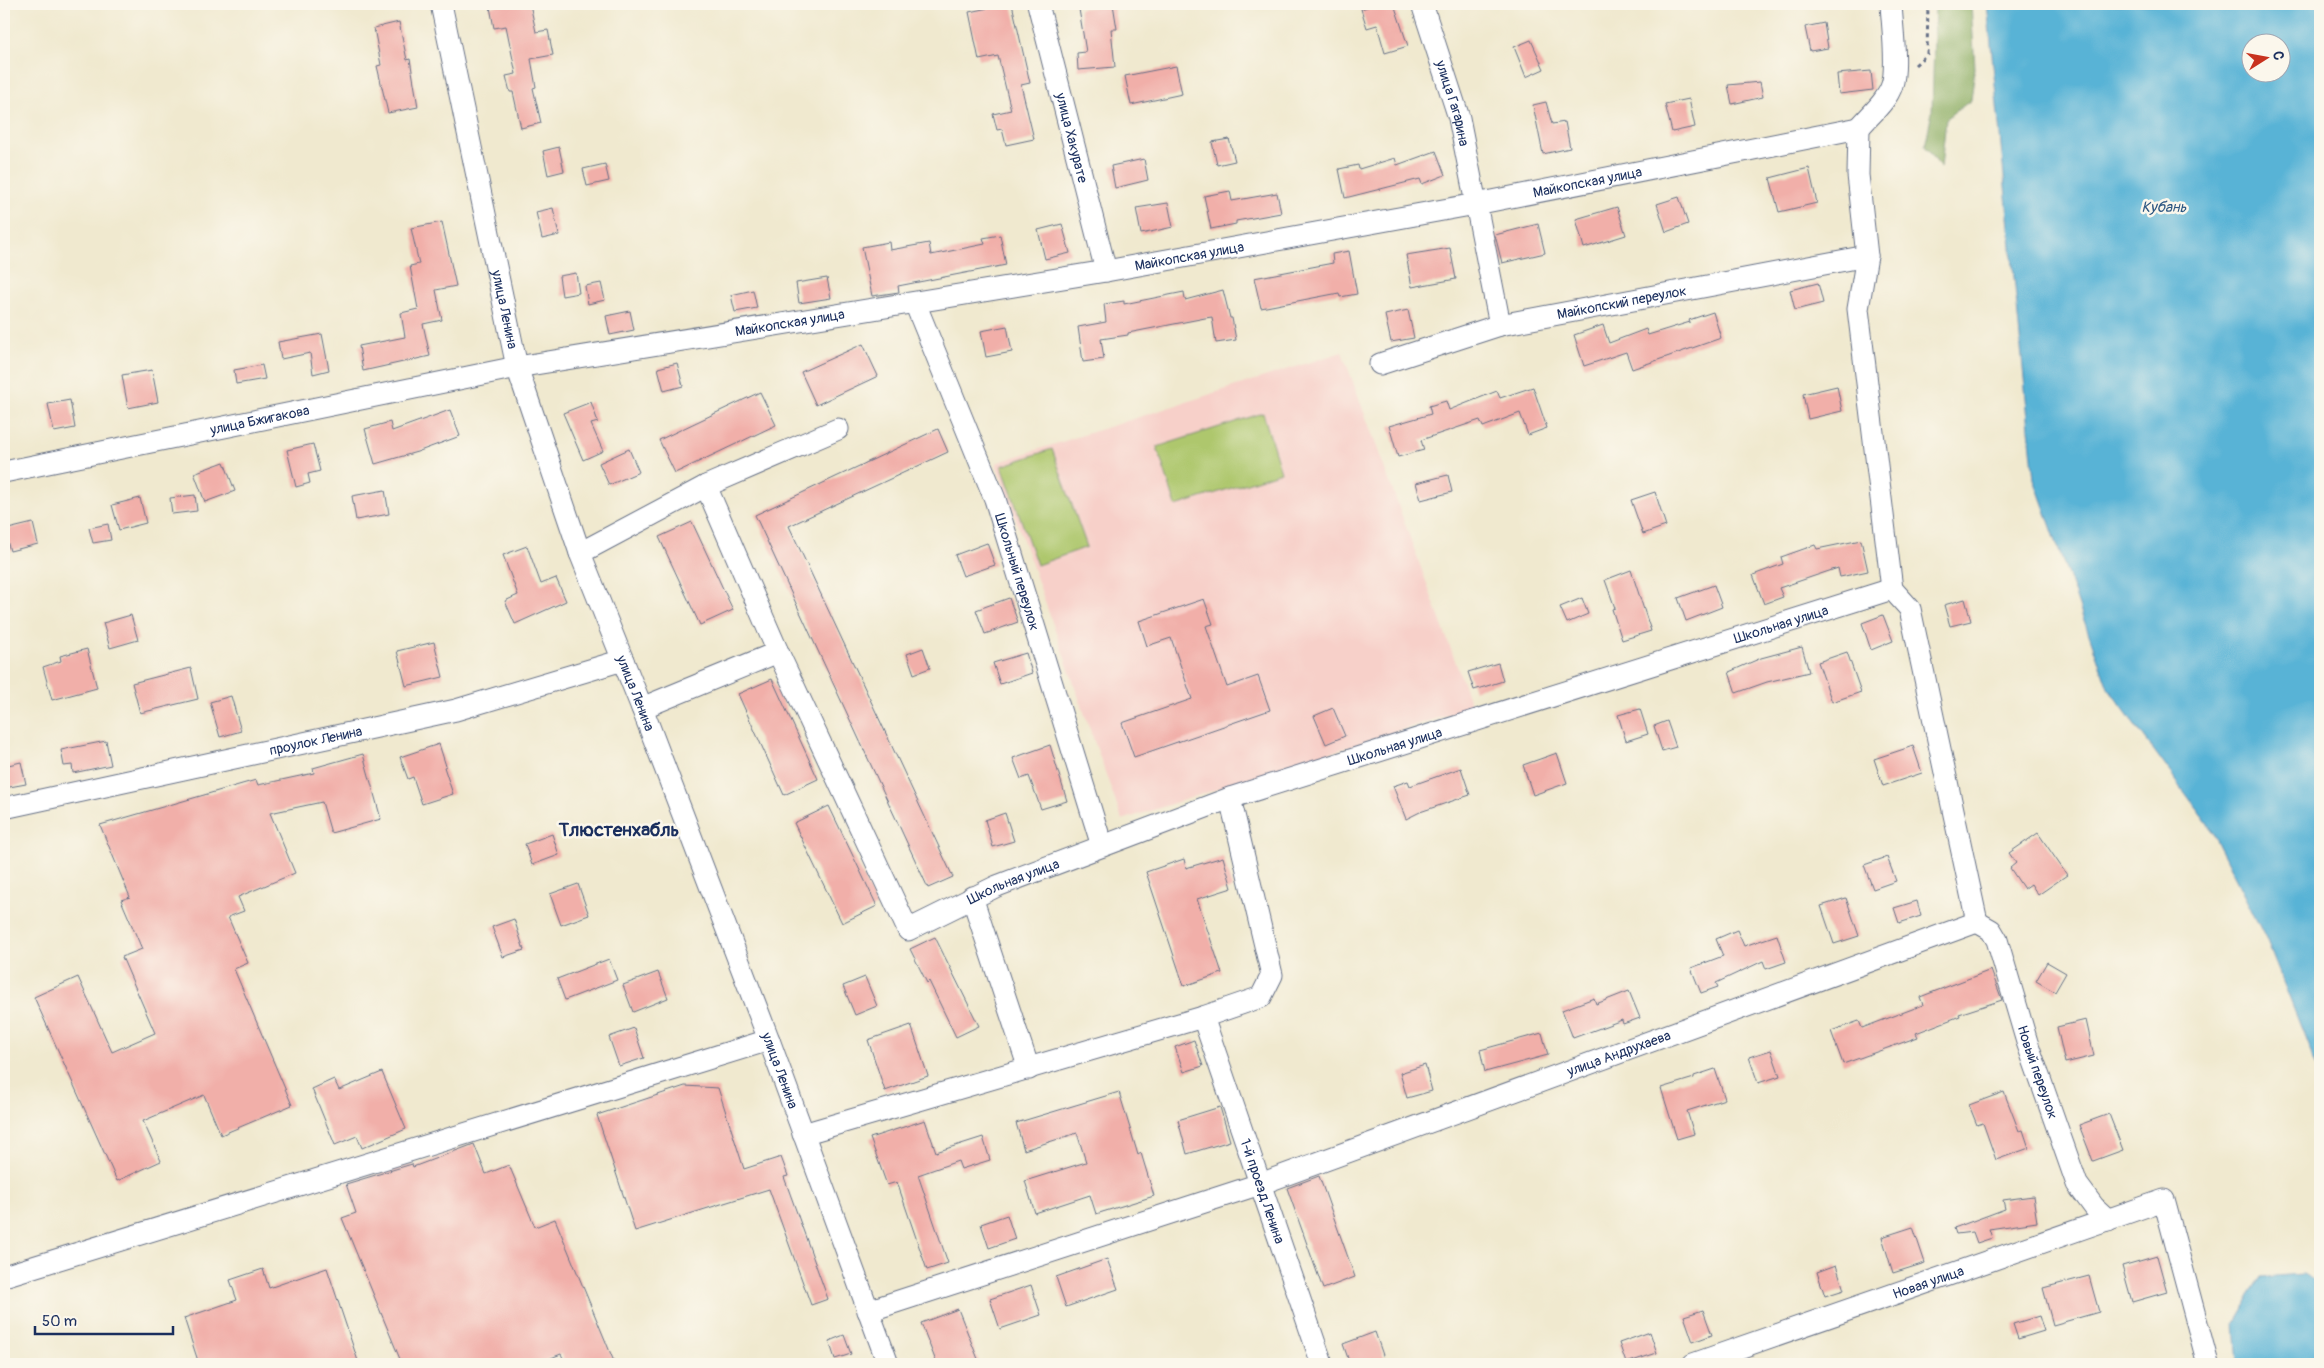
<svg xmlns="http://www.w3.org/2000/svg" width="2324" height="1368" font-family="Pangolin,sans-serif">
  <rect width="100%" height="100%" fill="#fbf7ec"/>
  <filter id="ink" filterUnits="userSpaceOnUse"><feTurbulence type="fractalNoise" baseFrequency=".02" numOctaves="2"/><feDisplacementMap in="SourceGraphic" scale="10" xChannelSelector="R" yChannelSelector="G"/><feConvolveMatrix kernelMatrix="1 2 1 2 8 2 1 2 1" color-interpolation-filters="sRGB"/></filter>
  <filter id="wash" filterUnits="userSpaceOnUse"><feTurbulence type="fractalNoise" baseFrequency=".0096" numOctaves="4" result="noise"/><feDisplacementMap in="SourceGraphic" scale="20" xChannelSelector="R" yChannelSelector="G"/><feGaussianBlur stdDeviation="1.12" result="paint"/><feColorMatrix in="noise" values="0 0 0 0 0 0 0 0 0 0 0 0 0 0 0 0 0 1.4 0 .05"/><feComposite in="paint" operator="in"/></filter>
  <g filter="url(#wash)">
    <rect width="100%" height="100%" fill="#f0e9cf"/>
    <polygon fill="#f7d0c9" points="1342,352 1472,707 1122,820 996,463"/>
    <g fill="#aec76d" stroke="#647b66">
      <polygon points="1263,413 1281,472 1176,506 1157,447"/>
      <polygon points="1052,449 1087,547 1037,565 1002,466"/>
    </g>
    <polygon fill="#8aac60" stroke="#526e5f" points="1935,4 1971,4 1975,68 1971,100 1946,119 1941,168 1925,146 1932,112"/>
    <g fill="#58b3d6" stroke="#3a719a" fill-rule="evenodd">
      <path d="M1987,4H2320V1075L2266,939L2208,824L2108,688L2034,479ZM2252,42H2282V72H2252Z"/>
      <polygon points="2303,1274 2320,1284 2320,1364 2237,1364 2234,1324 2262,1277"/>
    </g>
    <g id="blocks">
      <g fill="#f1afa9">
        <polygon points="503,4 530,4 536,32 548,30 553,55 531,59 536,87 533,88 541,123 521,128 513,92 510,92 506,76 516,74 506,26 494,28 490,7"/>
        <polygon points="993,4 1012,4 1030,83 1021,85 1034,139 1006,145 1002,129 997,130 993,114 1011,110 998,56 979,60 969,12 993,7"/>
        <polygon points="1113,4 1117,29 1111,29 1115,67 1078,70 1077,53 1086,52 1079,9"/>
        <polygon points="1376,4 1394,4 1408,46 1385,53 1377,25 1367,28 1361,9"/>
        <polygon points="399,22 407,60 410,59 418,107 388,113 377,66 381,65 374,28"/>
        <polygon points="1824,23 1828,48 1810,51 1805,27"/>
        <polygon points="1531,40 1544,69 1526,77 1514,47"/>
        <polygon points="1176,66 1182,94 1131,105 1125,76"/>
        <polygon points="1871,71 1873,90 1839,94 1837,74"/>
        <polygon points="1760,82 1763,97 1732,104 1728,85"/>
        <polygon points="1689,99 1695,127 1672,132 1665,104"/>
        <polygon points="1546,102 1552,124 1565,122 1570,148 1543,154 1533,105"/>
        <polygon points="1229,139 1235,161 1217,165 1212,142"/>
        <polygon points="559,147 564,171 548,175 543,151"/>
        <polygon points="1436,151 1445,175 1422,184 1420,179 1345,198 1339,169 1358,165 1359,169 1395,158 1397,165"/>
        <polygon points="1144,159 1148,180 1115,188 1111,166"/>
        <polygon points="605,164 609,181 587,186 583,169"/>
        <polygon points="1809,168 1817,203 1779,212 1770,178"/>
        <polygon points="1230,191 1232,201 1277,193 1281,213 1236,221 1236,224 1211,229 1204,196"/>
        <polygon points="1679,197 1688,224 1666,232 1657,204"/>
        <polygon points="1168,203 1173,227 1141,234 1136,208"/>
        <polygon points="1617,207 1626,235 1584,248 1576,219"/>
        <polygon points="553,208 559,235 542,239 536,212"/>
        <polygon points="442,222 456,286 436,290 442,320 423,324 430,356 363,371 359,346 405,337 401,313 418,309 410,266 419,264 411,228"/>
        <polygon points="1062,224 1070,253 1045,259 1038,230"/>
        <polygon points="1538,224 1545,253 1502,263 1495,235"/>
        <polygon points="1000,235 1006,265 898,286 899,292 872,296 862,247 889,242 890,250 929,243 931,255 985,244 983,238"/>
        <polygon points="1450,248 1456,279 1412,287 1406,255"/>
        <polygon points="1349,251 1357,294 1340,297 1339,293 1261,308 1254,278 1333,263 1332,254"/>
        <polygon points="576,273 579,293 562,296 559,276"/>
        <polygon points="827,278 831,298 799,303 796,283"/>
        <polygon points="601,283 605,300 588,304 585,286"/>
        <polygon points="1818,283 1823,303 1795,310 1790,290"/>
        <polygon points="753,290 757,308 735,312 731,295"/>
        <polygon points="1223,290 1230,318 1232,318 1236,340 1216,343 1212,317 1205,318 1128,333 1128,335 1101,339 1104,359 1083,362 1078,327 1106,322 1104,304 1124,301 1124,304 1184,292 1185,300"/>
        <polygon points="1408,310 1414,338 1391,342 1385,315"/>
        <polygon points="630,311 634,330 610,335 606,316"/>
        <polygon points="1713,312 1721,338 1632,369 1626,352 1584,366 1574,335 1603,325 1609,343 1646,329 1648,335 1690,322 1689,320"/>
        <polygon points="1007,326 1012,352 986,357 981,331"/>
        <polygon points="322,334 329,370 313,374 310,353 281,359 278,342"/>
        <polygon points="863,344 878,376 816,405 801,372"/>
        <polygon points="677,363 683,386 664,391 658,368"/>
        <polygon points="262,365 265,379 236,384 234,370"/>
        <polygon points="152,370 158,402 128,408 122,375"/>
        <polygon points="1837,386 1842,411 1808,419 1803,394"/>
        <polygon points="1533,387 1547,428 1528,435 1520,413 1483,427 1480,420 1421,440 1424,450 1398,457 1389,426 1431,414 1429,406 1446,401 1449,410 1497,391 1500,398"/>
        <polygon points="760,392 776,425 675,473 659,440"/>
        <polygon points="70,400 75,428 54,432 48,404"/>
        <polygon points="591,402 598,422 591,424 603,451 583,460 563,413"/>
        <polygon points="450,410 460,436 417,452 375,464 365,429 390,422 392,431"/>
        <polygon points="938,429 948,452 789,526 953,877 928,888 755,515"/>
        <polygon points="313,444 320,471 308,474 310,483 296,487 287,450"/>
        <polygon points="629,449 639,472 609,485 599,463"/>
        <polygon points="224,462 235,491 205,502 194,473"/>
        <polygon points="1448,475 1452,492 1421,500 1416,483"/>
        <polygon points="385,490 389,514 356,520 352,496"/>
        <polygon points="1655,492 1666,526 1643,534 1631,500"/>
        <polygon points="195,495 197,511 172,514 170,498"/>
        <polygon points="140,498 146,523 119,530 112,505"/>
        <polygon points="692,522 733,610 700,625 659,537"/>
        <polygon points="33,523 38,544 10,551 4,530"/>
        <polygon points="108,524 111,540 93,543 89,528"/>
        <polygon points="1861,540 1868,571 1840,577 1838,568 1779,588 1783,597 1764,604 1753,575 1783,564 1781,557 1815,545 1817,549"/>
        <polygon points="987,543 995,565 963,576 955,555"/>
        <polygon points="527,546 541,584 556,578 566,601 515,624 505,601 518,595 503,555"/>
        <polygon points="1631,570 1651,631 1622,640 1612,609 1615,608 1605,580"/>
        <polygon points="1714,585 1722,607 1686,621 1678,598"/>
        <polygon points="1009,598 1018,622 985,634 976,610"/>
        <polygon points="1582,598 1588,614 1567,623 1560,607"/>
        <polygon points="1204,599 1213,624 1206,626 1227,687 1258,676 1270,710 1134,757 1122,723 1192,699 1171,638 1147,646 1139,621"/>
        <polygon points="1965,599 1971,621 1950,626 1944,605"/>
        <polygon points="131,615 138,640 110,648 103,623"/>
        <polygon points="1883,615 1893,641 1871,650 1862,623"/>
        <polygon points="434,642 443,677 406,686 397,651"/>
        <polygon points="1802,647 1809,672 1767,682 1736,693 1729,672 1761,658"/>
        <polygon points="923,648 930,668 914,674 907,654"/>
        <polygon points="87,649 97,688 52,700 43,667 61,661 60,656"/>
        <polygon points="1847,652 1861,692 1832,702 1818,662"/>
        <polygon points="1026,653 1032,673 1000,684 993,663"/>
        <polygon points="1498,663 1503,681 1474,690 1468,672"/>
        <polygon points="191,668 198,699 140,713 132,683"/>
        <polygon points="772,679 818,779 784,795 738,694"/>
        <polygon points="231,696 241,731 220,737 210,702"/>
        <polygon points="1333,708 1345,736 1326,744 1314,716"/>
        <polygon points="1640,709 1648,734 1626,741 1618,715"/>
        <polygon points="1667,721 1676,747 1662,751 1654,726"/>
        <polygon points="106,741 111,765 73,773 72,765 64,766 61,750"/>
        <polygon points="439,744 446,766 444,767 453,794 422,804 413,777 408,779 400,757"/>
        <polygon points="1050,745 1067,801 1041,809 1029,776 1021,779 1013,758"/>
        <polygon points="1913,746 1922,773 1883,786 1874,759"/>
        <polygon points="1557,753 1567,783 1533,795 1523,765"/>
        <polygon points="363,754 381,819 331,833 322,802 270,813 295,873 238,897 244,911 228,917 248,963 234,969 292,1105 221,1135 204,1095 143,1121 161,1161 117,1181 34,997 78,977 112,1052 155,1033 122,957 142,949 121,900 130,897 100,825 256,780 258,785 314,773 313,768"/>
        <polygon points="21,762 26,784 4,788 4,766"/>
        <polygon points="1461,768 1470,795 1420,812 1406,819 1393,786 1408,781 1410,786"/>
        <polygon points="829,806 877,906 842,923 794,823"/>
        <polygon points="1005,813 1014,841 993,847 985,820"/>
        <polygon points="2038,833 2067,875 2038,895 2031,884 2024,889 2010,868 2016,863 2009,853"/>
        <polygon points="552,834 559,855 532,865 525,844"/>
        <polygon points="1223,857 1232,888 1197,899 1222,973 1184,986 1146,872 1184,859 1186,868"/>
        <polygon points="1887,857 1896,881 1873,889 1864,865"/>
        <polygon points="578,884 589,915 561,925 550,894"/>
        <polygon points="1846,898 1859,936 1834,944 1821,906"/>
        <polygon points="1917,901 1921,916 1899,923 1894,908"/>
        <polygon points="514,919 524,950 503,957 492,927"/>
        <polygon points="1737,930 1744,946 1777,935 1786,962 1766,969 1763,961 1716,983 1718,987 1701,993 1691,968 1723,956 1716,939"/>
        <polygon points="935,937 979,1026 956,1037 929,981 927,983 910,949"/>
        <polygon points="609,959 617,980 565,1000 557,979"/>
        <polygon points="2047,962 2066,973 2055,992 2036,981"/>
        <polygon points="1991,970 2002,1000 1959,1014 1960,1016 1916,1033 1918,1037 1843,1064 1831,1031 1859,1021 1862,1028 1923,1005 1920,997"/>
        <polygon points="658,972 668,998 633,1012 623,985"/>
        <polygon points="865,977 877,1006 855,1015 843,986"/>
        <polygon points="1629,991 1640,1018 1623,1024 1622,1020 1573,1038 1562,1010 1594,998 1596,1004"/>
        <polygon points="2086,1020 2094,1056 2065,1063 2057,1027"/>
        <polygon points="911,1025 928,1076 885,1091 868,1040"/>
        <polygon points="634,1028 644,1058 619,1066 609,1037"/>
        <polygon points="1542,1033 1548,1055 1485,1072 1480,1050"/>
        <polygon points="1194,1040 1203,1066 1184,1072 1175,1047"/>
        <polygon points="1771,1050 1780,1076 1758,1083 1749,1057"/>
        <polygon points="1425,1065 1432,1091 1407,1098 1400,1073"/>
        <polygon points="1715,1069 1725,1099 1687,1111 1694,1134 1677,1139 1661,1088 1694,1078 1694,1076"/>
        <polygon points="382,1072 406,1129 362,1148 357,1136 335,1145 312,1089 334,1079 339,1090"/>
        <polygon points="685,1086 718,1088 744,1169 781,1157 788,1176 784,1177 828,1299 811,1305 769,1189 635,1231 597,1115"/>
        <polygon points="1119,1092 1138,1155 1141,1153 1154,1196 1096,1214 1090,1195 1035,1213 1025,1181 1086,1162 1077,1133 1024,1150 1016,1123"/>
        <polygon points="2004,1092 2019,1131 2023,1130 2029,1148 1996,1160 1983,1123 1977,1125 1969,1105"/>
        <polygon points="1220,1107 1230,1141 1187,1154 1178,1120"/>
        <polygon points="2109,1114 2123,1150 2093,1161 2079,1125"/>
        <polygon points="925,1120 936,1152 983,1137 990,1160 961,1169 958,1161 918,1175 948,1263 927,1270 897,1182 887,1185 870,1138"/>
        <polygon points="474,1144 486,1174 509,1165 535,1227 555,1219 615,1364 566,1364 561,1354 536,1364 402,1364 342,1218 356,1213 346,1184 412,1164 413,1167"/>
        <polygon points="1319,1176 1355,1277 1323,1289 1287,1188"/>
        <polygon points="2033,1196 2037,1222 1989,1229 1992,1238 1977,1243 1973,1232 1956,1234 1954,1228 2005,1209 2003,1200"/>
        <polygon points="1007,1215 1015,1239 989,1248 981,1224"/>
        <polygon points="1913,1227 1925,1263 1893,1273 1882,1237"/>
        <polygon points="2157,1256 2167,1292 2132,1302 2122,1266"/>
        <polygon points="1107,1259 1118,1289 1066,1307 1056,1277"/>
        <polygon points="1836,1265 1844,1290 1825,1296 1817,1272"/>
        <polygon points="327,1268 359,1364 199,1364 184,1318 237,1300 230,1280 263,1269 269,1288"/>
        <polygon points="2089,1276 2099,1312 2053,1325 2043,1288"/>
        <polygon points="1031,1285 1041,1315 1000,1329 990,1299"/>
        <polygon points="958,1309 980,1364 937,1364 921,1323"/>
        <polygon points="1703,1310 1712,1335 1693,1342 1684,1316"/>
        <polygon points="2039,1316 2044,1331 2018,1339 2013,1324"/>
        <polygon points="1375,1332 1386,1364 1350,1364 1343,1344"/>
        <polygon points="1650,1332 1657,1353 1626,1363 1619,1343"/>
        <polygon points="844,1335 851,1354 835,1359 829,1341"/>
      </g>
    </g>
  </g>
  <g filter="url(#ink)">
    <use href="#blocks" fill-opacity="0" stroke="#667086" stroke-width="1"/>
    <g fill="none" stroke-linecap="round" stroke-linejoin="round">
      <defs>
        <g id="minor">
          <path id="s1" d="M441,4L517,367L580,553L642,708L769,1040L888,1364"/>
          <path id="s2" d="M1038,4L1106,271"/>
          <path id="s3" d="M1422,4L1459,118L1500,325"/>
          <polyline points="1859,128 1858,175 1867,256 1858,309 1892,589 1910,609 1977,922"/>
          <path d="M1859,128C1870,115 1887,101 1892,85C1898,67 1892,24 1891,4"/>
          <path id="s4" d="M915,303L995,499L1102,846"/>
          <path id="s5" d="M1380,364L1500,325L1867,256"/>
          <path id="s6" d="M4,472L517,367L1106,271L1476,204L1859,128"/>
          <path id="s7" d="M706,486L778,652L908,930L997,886L1230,798L1892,589"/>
          <polyline points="580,553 706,486 838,429"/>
          <polyline points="642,708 778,652"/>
          <path id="s8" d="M4,808L456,710L623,660"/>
          <polyline points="972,897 1029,1069"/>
          <path id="s9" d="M1977,922L1991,930L1997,940L2027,1042L2077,1184L2094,1207L2108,1220"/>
          <path id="s10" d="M1203,1017L1322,1364"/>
          <polyline points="803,1134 1203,1017 1261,997 1272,975 1230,798"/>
          <polyline points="4,1276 769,1040"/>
          <path id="s11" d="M868,1311L1260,1184L1977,922"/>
          <path id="s12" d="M1693,1364L2164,1200L2208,1364"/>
        </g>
      </defs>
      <use href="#minor" stroke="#667086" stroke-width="23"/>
      <polyline stroke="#667086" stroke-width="3" stroke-dasharray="4 4" stroke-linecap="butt" points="1915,65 1927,54 1928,4"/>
      <use href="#minor" stroke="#fff" stroke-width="21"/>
    </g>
  </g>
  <g text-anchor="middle" stroke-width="5" stroke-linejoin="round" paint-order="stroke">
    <g font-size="14" fill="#1b2f5e" stroke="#fbf7ec">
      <text dy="5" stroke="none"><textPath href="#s3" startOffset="104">улица Гагарина</textPath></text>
      <text dy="5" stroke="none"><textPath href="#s2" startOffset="138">улица Хакурате</textPath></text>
      <text dy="5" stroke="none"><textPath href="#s6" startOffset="1610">Майкопская улица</textPath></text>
      <text dy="5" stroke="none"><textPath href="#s6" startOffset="1205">Майкопская улица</textPath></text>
      <text dy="5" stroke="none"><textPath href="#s5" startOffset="250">Майкопский переулок</textPath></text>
      <text dy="5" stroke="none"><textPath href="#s1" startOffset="312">улица Ленина</textPath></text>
      <text dy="5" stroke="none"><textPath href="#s6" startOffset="800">Майкопская улица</textPath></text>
      <text dy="5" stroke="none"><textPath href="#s6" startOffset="261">улица Бжигакова</textPath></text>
      <text dy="5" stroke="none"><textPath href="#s4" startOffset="288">Школьный переулок</textPath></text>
      <text dy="5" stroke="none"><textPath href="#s7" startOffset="1414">Школьная улица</textPath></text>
      <text dy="5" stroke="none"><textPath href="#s1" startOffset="718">улица Ленина</textPath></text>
      <text dy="5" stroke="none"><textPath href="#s8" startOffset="319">проулок Ленина</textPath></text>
      <text dy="5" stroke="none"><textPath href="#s7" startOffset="1009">Школьная улица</textPath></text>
      <text dy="5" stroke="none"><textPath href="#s7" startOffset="604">Школьная улица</textPath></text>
      <text dy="5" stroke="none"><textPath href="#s11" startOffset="794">улица Андрухаева</textPath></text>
      <text dy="5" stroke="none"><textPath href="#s1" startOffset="1122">улица Ленина</textPath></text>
      <text dy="5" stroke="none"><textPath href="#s9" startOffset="166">Новый переулок</textPath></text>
      <text dy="5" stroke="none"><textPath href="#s10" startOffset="184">1-й проезд Ленина</textPath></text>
      <text dy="5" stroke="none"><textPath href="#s12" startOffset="249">Новая улица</textPath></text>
    </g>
    <g font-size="15" font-style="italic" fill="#2d5782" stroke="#fbf7ec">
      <text x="2164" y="212">Кубань</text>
    </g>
    <g font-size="19" font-weight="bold" fill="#1b2f5e" stroke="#fbf7ec">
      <text x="619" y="836">Тлюстенхабль</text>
    </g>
  </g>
  <rect width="2324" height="1368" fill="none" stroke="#fbf7ec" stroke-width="20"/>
  <g transform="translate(2266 58) rotate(79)"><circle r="24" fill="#fbf7ec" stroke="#a1a7b3"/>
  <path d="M0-4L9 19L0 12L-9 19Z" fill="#c8321e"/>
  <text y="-8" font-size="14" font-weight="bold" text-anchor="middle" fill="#1b2f5e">С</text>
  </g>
  <path d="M35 1326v8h138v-8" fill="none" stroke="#1b2f5e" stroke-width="2.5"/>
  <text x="42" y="1326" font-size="15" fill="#1b2f5e" stroke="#fbf7ec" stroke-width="4" paint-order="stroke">50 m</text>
</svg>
